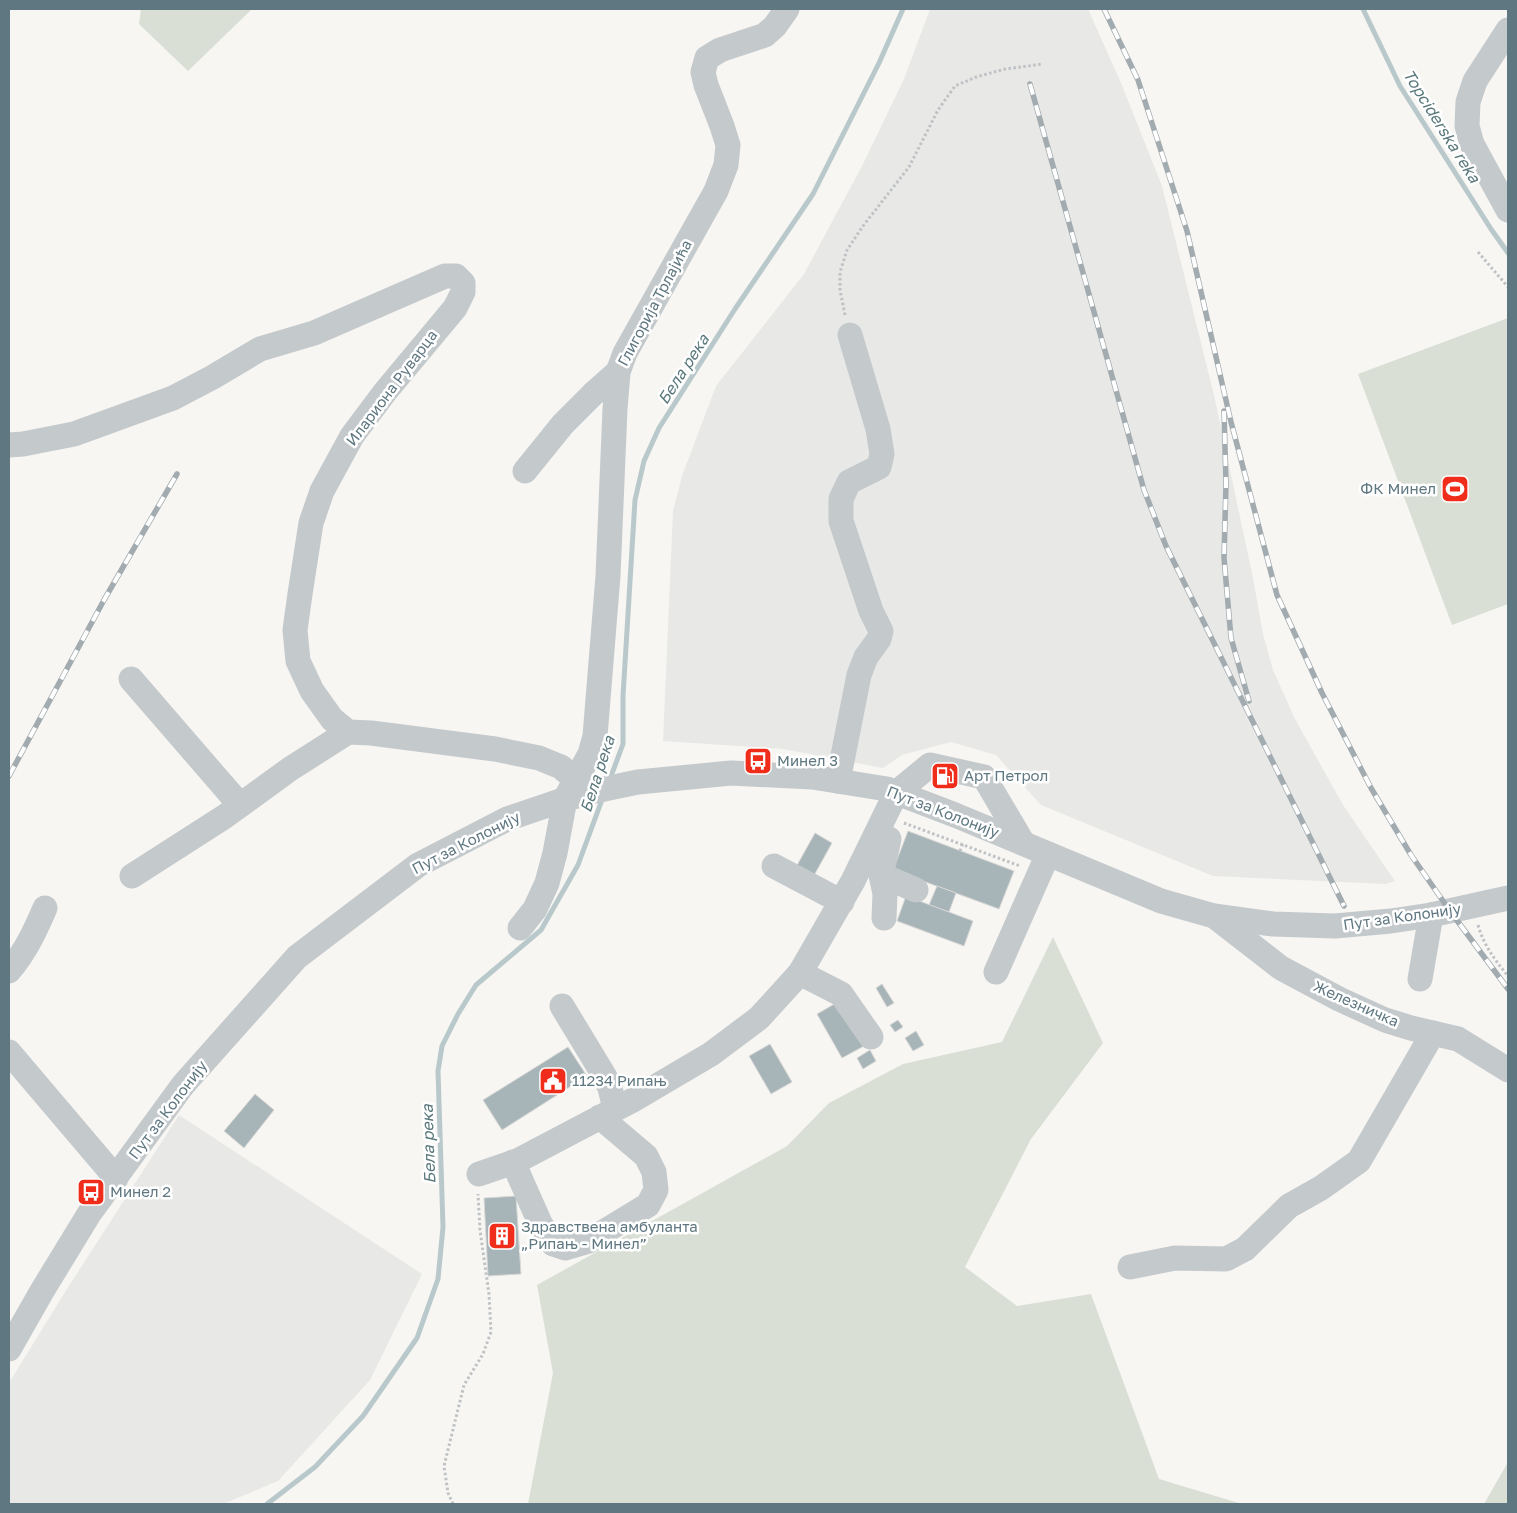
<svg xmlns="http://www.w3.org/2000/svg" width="1517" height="1513" font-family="'Golos Text',sans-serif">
  <rect width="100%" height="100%" fill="#f7f6f3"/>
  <g fill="#e8e8e7">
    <polygon points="930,9 1088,9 1121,83 1162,186 1214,395 1253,578 1263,634 1273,670 1295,719 1343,805 1395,881 1386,884 1213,876 1041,805 996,755 951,742 902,755 883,768 783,749 663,741 673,511 682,476 716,386 804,274 862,166 904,79"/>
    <polygon points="179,1115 422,1274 370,1380 278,1481 223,1504 9,1504 9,1383 65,1292"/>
  </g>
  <g fill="#d9dfd4">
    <polygon points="141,9 252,9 188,71 139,24"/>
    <polygon points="1508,318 1508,604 1452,625 1358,374"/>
    <polygon points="1053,937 1103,1043 1031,1139 965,1267 1017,1306 1091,1294 1159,1479 1242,1504 528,1504 553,1373 537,1285 787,1146 829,1103 903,1064 1002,1042"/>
    <polygon points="1508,1462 1508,1504 1484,1504"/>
  </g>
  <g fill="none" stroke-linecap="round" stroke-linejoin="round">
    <g stroke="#b9c9cb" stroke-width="5">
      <polyline points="1363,9 1400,86 1491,229 1508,253"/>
      <polyline points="610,779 623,744 623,696 635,500 644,461 659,428 735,309 813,194 879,63 903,9"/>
      <polyline points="267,1504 315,1467 363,1416 417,1338 438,1279 443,1227 438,1071 442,1046 458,1014 476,985 541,930 578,865 603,797"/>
    </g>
  </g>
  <g fill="#a7b4b8" stroke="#d8d8d6">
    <polygon points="908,831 1014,871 999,909 893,870"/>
    <polygon points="815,833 832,843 812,879 795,869"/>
    <polygon points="937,886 956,893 949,912 929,905"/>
    <polygon points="906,896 973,921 964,946 897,921"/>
    <polygon points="882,984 894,1003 887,1007 876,988"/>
    <polygon points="838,1002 864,1046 842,1058 817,1014"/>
    <polygon points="898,1020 903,1027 895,1032 890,1025"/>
    <polygon points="916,1031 924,1045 913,1051 905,1038"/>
    <polygon points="770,1044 792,1082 771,1094 749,1056"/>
    <polygon points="568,1047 587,1076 502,1130 483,1100"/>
    <polygon points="870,1050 876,1061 863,1069 857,1058"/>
    <polygon points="255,1094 274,1110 244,1148 224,1131"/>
    <polygon points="516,1196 521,1274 488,1276 484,1198"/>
  </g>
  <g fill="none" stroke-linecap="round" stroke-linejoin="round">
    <g stroke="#bfc2c4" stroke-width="3" stroke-dasharray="2.5 2.5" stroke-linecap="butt">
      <polyline points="1478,252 1508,287"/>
      <polyline points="845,315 840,290 840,272 847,250 863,226 909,167 938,110 955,86 976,77 1005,69 1043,64"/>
      <polyline points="904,823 1020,866"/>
      <polyline points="960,851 963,843"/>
      <path d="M1478,925C1484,946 1495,960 1508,976"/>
      <polyline points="453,1504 448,1493 444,1466 464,1385 483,1354 491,1332 489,1294 480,1230 478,1194"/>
    </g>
    <g stroke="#c4c9cc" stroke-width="25">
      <polyline points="1508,30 1475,81 1468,102 1467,126 1472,144 1508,210"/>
      <polyline points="9,445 23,444 74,434 173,398 213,377 260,349 314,333 445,276 456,276 463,283 463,292 455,308 385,392 352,436 322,491 311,523 300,594 295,630 298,661 312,691 332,719 348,732 371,733 495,749 539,758 561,767 575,779"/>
      <polyline points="525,471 563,424 593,394 618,372"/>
      <polyline points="131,679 240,805"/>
      <polyline points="838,781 859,675 866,657 879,639 881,631 871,611 841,521 841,499 849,482 879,467 882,454 878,429 850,335"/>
      <polyline points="774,866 842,902"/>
      <polyline points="881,875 916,890"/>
      <polyline points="132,876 224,817 290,769 348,732"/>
      <polyline points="1214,916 1281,968 1339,999 1385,1020 1411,1028 1458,1039 1508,1070"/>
      <polyline points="884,918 885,894 881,875 889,839"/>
      <polyline points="520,928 535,909 547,883 555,853 565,799 590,754 595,736 608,576 615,409 618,372 625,353 716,191 726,165 728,145 722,126 706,85 703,72 707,58 720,50 765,35 775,26 787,9"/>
      <path d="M9,971C26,951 35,931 45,908"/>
      <polyline points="996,972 1048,854"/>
      <polyline points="800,973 841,994 871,1037"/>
      <polyline points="1420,979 1431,915"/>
      <polyline points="562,1006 605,1077 610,1088 615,1109"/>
      <polyline points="9,1052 116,1178"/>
      <polyline points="513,1162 540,1223 553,1244 565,1248 589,1241 648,1205 656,1190 654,1172 646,1156 600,1117"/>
      <polyline points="479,1174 517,1161 633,1100 711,1054 759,1018 800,973 853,881 896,793 930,765 984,777 1023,843"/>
      <polyline points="1130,1267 1175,1258 1226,1259 1245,1249 1289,1206 1321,1188 1359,1161 1433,1033"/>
      <polyline points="9,1349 42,1291 89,1214 183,1085 297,957 418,865 507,819 560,801 590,792 638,782 731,773 812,777 887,789 955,815 1161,901 1214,916 1273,924 1335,926 1391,921 1431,915 1508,898"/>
    </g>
    <defs>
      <g id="rail">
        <polyline points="1104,9 1138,80 1187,231 1231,422 1277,595 1322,693 1371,788 1411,855 1450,911 1508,989"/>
        <polyline points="1030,84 1144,490 1166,546 1344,906"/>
        <polyline points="1224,411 1226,484 1224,558 1231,638 1249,701"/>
        <polyline points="9,776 104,600 177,474"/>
      </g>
    </defs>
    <use href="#rail" stroke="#a2abaf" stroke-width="5.5"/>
    <use href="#rail" stroke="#fff" stroke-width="4" stroke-dasharray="11" stroke-linecap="butt"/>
  </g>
  <defs>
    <symbol id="stadium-square" viewBox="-11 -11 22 22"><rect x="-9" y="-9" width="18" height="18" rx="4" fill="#f02d1a" stroke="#fff"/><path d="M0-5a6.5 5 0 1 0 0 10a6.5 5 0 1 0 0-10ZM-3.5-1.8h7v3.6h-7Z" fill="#fff"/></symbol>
    <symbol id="bus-square" viewBox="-11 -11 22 22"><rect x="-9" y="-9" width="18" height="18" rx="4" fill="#f02d1a" stroke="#fff"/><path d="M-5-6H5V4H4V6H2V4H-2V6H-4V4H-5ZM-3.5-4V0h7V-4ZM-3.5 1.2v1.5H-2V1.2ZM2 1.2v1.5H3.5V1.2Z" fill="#fff"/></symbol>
    <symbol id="fuel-square" viewBox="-11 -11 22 22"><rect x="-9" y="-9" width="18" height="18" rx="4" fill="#f02d1a" stroke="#fff"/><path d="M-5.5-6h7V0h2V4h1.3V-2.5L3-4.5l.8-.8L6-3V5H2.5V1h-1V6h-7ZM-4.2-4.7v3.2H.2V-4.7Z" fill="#fff"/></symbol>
    <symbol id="civic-square" viewBox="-11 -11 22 22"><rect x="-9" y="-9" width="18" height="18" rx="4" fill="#f02d1a" stroke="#fff"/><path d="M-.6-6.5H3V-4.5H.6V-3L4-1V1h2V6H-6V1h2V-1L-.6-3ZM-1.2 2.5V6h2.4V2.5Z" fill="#fff"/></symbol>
    <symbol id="building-square" viewBox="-11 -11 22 22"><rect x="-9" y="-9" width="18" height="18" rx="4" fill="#f02d1a" stroke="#fff"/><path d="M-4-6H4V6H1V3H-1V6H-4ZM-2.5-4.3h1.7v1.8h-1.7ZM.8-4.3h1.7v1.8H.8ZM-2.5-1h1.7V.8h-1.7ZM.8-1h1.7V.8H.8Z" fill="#fff"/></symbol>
  </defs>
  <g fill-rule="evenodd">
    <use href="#stadium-square" x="1439" y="473" width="32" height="32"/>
    <use href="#bus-square" x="742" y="745" width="32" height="32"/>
    <use href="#fuel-square" x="929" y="760" width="32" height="32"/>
    <use href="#civic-square" x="537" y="1065" width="32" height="32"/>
    <use href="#bus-square" x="75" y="1176" width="32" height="32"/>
    <use href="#building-square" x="486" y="1220" width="32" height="32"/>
  </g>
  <g text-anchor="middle" stroke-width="5" stroke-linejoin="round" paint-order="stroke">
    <g font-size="15" fill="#5f7781" stroke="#fff">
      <text transform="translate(655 303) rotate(-62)" y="5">Глигорија Трлајића</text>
      <text transform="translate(392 388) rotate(-53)" y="5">Илариона Руварца</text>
      <text transform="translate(943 812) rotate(21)" y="5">Пут за Колонију</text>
      <text transform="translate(466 843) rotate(-27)" y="5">Пут за Колонију</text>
      <text transform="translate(1402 917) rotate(-8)" y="5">Пут за Колонију</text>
      <text transform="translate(1356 1004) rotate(24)" y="5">Железничка</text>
      <text transform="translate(168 1110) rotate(-53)" y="5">Пут за Колонију</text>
    </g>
    <g font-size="15" fill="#5f7781" stroke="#fff" text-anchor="start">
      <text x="1436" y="494" text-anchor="end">ФК Минел</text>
      <text x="777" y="766">Минел 3</text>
      <text x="964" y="781">Арт Петрол</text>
      <text x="572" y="1086">11234 Рипањ</text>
      <text x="110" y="1197">Минел 2</text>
      <text x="521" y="1232">Здравствена амбуланта<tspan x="521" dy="17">„Рипањ - Минел”</tspan></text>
    </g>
    <g font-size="16" font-style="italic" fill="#5a787c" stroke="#fff">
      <text transform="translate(1442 126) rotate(58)" y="6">Topciderska reka</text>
      <text transform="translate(683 369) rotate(-57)" y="6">Бела река</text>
      <text transform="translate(597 774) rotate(-72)" y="6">Бела река</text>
      <text transform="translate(428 1144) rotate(-92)" y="6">Бела река</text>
    </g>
  </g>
  <rect width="1517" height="1513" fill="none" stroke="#5f7781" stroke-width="20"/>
</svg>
